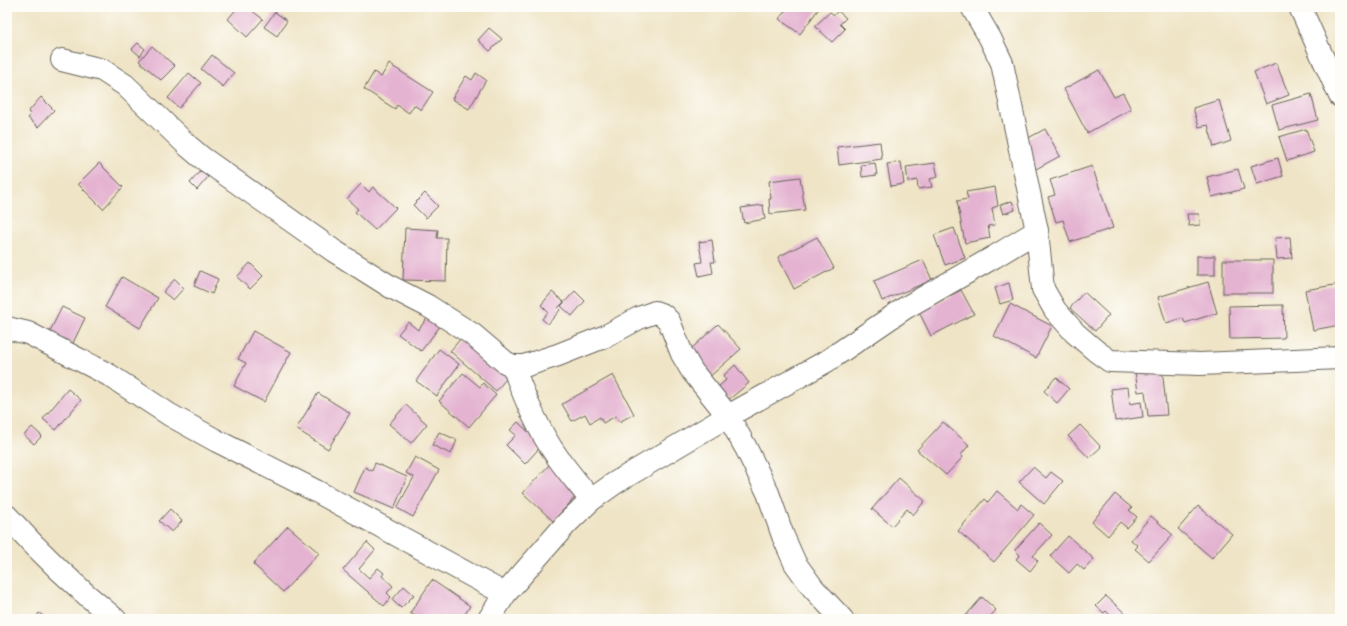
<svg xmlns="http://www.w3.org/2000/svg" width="1347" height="626" font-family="Kalam,sans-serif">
  <rect width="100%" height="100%" fill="#fdfcf7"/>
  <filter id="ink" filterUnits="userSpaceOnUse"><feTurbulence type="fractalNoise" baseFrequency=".025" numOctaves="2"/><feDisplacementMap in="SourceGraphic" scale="8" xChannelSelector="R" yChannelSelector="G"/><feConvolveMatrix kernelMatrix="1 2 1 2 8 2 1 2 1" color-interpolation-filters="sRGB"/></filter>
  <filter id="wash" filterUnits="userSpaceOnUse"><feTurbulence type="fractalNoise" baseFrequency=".012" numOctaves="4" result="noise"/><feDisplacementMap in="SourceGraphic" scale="16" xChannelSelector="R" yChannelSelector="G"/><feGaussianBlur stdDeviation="0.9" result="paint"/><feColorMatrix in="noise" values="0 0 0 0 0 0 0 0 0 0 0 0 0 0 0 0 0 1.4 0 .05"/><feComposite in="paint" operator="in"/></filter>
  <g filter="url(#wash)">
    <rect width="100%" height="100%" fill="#efe4c6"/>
    <g id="blocks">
      <g fill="#e4b3d1">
        <polygon points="238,7 247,7 263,19 247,37 228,19"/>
        <polygon points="779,7 820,7 800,34 779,19 785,11"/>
        <polygon points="838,11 846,18 840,24 845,29 832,42 815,26 830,12 834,15"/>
        <polygon points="275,12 287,21 277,36 264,27"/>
        <polygon points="489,28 502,39 490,51 478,40"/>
        <polygon points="138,43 145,49 140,56 132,49"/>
        <polygon points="152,46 175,66 161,80 139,61"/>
        <polygon points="212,55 234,73 223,87 201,69"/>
        <polygon points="1276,63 1289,95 1266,104 1254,72"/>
        <polygon points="389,64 433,92 421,110 414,105 409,113 397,105 395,109 364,89 374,72 381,77"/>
        <polygon points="1099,70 1114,97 1123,93 1131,109 1087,133 1064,89"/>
        <polygon points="189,73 201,83 179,108 168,98"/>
        <polygon points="476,73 486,80 469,109 452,99 466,76 472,80"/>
        <polygon points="1311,94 1318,120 1279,130 1272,105"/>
        <polygon points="41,97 54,110 38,127 28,118 31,115 28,112"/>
        <polygon points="1219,100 1231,141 1214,147 1208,125 1199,127 1193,108"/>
        <polygon points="1045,129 1060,156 1036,169 1021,142"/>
        <polygon points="1306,129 1314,152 1287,161 1279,137"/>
        <polygon points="880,142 882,159 839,165 837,147"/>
        <polygon points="1278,158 1283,176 1257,184 1251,166"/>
        <polygon points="901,162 904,184 891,186 887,164"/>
        <polygon points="99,163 123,187 103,209 78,184"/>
        <polygon points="875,163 877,175 862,177 861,165"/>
        <polygon points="935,163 938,177 930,179 932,187 918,189 917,180 908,182 906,167"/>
        <polygon points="1092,166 1113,228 1070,242 1063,220 1056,222 1048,197 1055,195 1050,180"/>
        <polygon points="1238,169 1244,189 1212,197 1207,177"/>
        <polygon points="200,171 208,177 197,190 190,183"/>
        <polygon points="800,177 805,210 770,214 769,199 771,199 769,181"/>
        <polygon points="361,184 369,192 373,187 396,208 375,230 355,212 358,209 347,199"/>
        <polygon points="995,187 998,206 992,208 995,225 988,226 990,238 965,243 957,201 968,199 966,192"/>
        <polygon points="425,193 438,206 426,218 413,205"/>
        <polygon points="1012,201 1015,210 1003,214 1000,205"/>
        <polygon points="763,205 765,219 744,223 741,208"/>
        <polygon points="1187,214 1199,214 1200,225 1189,226"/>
        <polygon points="405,228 438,230 437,238 447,238 446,281 403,280"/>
        <polygon points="954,228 965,258 945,265 934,235"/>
        <polygon points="817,237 834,268 794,289 778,257"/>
        <polygon points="1290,237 1292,258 1277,259 1275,238"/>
        <polygon points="712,240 715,262 711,262 713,273 699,276 696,263 702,262 699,242"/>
        <rect x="1197" y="256" width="18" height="19"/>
        <polygon points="923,260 932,280 882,301 874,281"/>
        <rect x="1223" y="260" width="50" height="33"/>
        <polygon points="250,263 263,276 250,289 237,277"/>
        <polygon points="200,271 218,279 212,294 194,286"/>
        <polygon points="122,277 158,298 140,328 105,307"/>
        <polygon points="175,279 184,288 173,300 163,292"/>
        <polygon points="1208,282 1217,313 1185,323 1183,318 1166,323 1158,297"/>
        <polygon points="1009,283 1013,300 1000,304 995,288"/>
        <polygon points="1340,284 1340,325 1313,330 1305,290"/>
        <polygon points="961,290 974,314 931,336 919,312"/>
        <polygon points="575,291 585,301 572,316 561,306"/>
        <polygon points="552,292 564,302 558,308 560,310 548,324 542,319 548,312 541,305"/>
        <polygon points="1084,292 1109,315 1095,331 1070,308"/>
        <polygon points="1010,304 1052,326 1036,358 994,336"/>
        <polygon points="1283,305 1284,338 1230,339 1229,306"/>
        <polygon points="62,307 85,318 72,345 49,333"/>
        <polygon points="429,316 441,325 421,351 398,334 408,322 418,330"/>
        <polygon points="718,324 741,349 707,379 693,364 698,359 690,350"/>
        <polygon points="253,331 291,352 264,402 234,386 246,363 238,359"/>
        <polygon points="464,335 510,374 496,391 450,351"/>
        <polygon points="439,349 459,364 437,396 416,381"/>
        <polygon points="735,365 749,383 727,401 717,388 726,380 723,376"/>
        <polygon points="1162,368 1167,415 1148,416 1145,391 1138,392 1135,371"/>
        <polygon points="463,373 480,387 483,383 496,395 469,427 439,401"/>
        <polygon points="613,375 634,414 619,422 616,416 603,423 600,417 590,423 585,414 572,421 562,404"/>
        <polygon points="1056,377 1069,389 1057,403 1044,391"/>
        <polygon points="1128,387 1130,404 1141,402 1143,417 1115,421 1111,389"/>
        <polygon points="68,389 81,400 56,430 43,419"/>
        <polygon points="318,393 350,413 328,449 296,429"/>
        <polygon points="406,405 427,424 411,443 389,424"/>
        <polygon points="7,406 12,410 7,416"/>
        <polygon points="518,422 542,445 525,464 506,445 516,435 510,430"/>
        <polygon points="943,422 969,445 961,455 963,457 946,475 917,450"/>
        <polygon points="1080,425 1101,447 1089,458 1068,436"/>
        <polygon points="32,427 42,436 34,444 24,435"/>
        <polygon points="439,432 457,440 451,454 432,445"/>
        <polygon points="415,457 439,470 413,517 397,508 414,477 406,473"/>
        <polygon points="375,463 407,477 394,509 354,492 365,467 372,471"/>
        <polygon points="550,464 580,492 553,521 523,493"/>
        <polygon points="1033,467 1046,478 1051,472 1063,481 1044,504 1019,482"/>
        <polygon points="899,478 925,501 913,515 907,509 892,526 872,509"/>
        <polygon points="997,491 1018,509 1021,504 1034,515 994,562 958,531 985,499 988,502"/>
        <polygon points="1115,494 1132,508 1129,510 1137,517 1127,528 1120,522 1108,536 1092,522"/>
        <polygon points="1198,506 1232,534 1212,558 1178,529"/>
        <polygon points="170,509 182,521 172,532 159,521"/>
        <polygon points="1151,516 1173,535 1149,561 1135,549 1138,546 1131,540"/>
        <polygon points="1039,523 1052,535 1033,556 1038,561 1030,571 1016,559 1020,555 1015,550"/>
        <polygon points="288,526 319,553 283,592 253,564"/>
        <polygon points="1068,536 1094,559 1084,570 1077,564 1069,573 1050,556"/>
        <polygon points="367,542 375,550 359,569 369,578 378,568 384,573 382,576 393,586 387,593 391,597 384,606 343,570"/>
        <polygon points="432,580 470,606 462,619 420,619 410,613"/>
        <polygon points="404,586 414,595 401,608 392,600"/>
        <polygon points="1106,596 1128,616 1126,619 1114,619 1106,611 1104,613 1096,606"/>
        <polygon points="982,597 996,610 988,619 963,619"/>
        <polygon points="39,613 47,619 35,619"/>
      </g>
    </g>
  </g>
  <g filter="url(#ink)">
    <use href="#blocks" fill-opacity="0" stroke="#666258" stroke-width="1"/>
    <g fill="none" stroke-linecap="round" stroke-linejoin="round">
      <defs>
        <g id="minor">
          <polyline points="972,7 990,38 1002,63 1037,231 1043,289 1055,310 1075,333 1096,351 1110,361 1200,364 1340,358"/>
          <polyline points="1300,7 1340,96"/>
          <polyline points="62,60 102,70 125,85 188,146 201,157 334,251 391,287 428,306 472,334 505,362 513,366 524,366 558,355 606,336 639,318 655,312 663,315 669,321 682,354 692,371 728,416 746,448 768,493 783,536 795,563 813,588 842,619"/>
          <polyline points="7,328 28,333 109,375 170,415 217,441 316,491 505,594"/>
          <path d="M513,366C525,399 538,430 558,458C569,473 580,486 591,500"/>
          <path d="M7,516C40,553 77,588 115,619"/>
          <polyline points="489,619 505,594 567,523 591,500 615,483 728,416 827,361 905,308 994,257 1037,231"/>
        </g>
      </defs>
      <use href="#minor" stroke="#666258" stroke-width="24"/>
      <use href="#minor" stroke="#fff" stroke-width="22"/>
    </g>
  </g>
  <rect width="1347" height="626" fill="none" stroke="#fdfcf7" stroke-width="24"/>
</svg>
